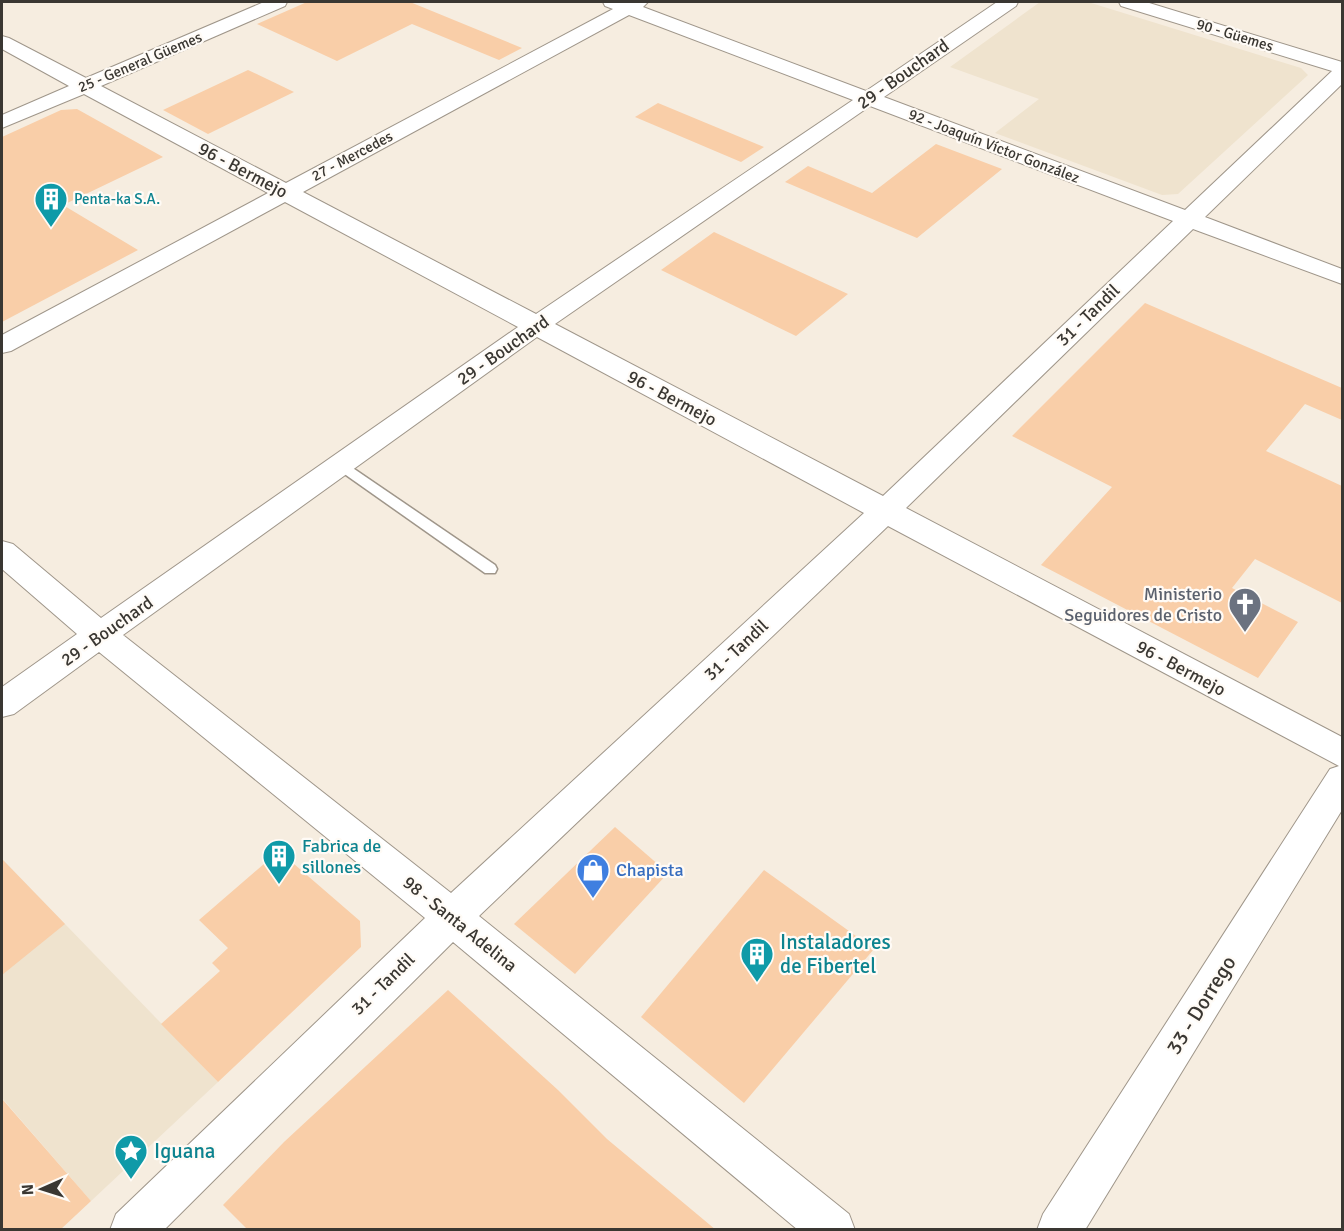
<svg xmlns="http://www.w3.org/2000/svg" width="1344" height="1231" font-family="Signika,sans-serif">
  <rect width="100%" height="100%" fill="#f6ede0"/>
  <g fill="#efe3ce">
    <polygon points="1040,2 1088,2 1301,68 1308,75 1178,194 1162,195 995,133 1039,99 950,67"/>
    <polygon points="2,859 218,1082 91,1201 2,1098"/>
  </g>
  <g fill="#f9cea8">
    <polygon points="307,2 410,2 522,48 499,60 412,24 337,61 257,24"/>
    <polygon points="248,70 294,92 208,134 163,110"/>
    <polygon points="658,103 764,147 741,162 635,117"/>
    <polygon points="77,109 163,157 63,205 138,250 2,322 2,137 61,110"/>
    <polygon points="936,144 1002,169 917,238 785,182 808,166 872,193"/>
    <polygon points="714,232 848,294 796,336 661,270"/>
    <polygon points="1145,303 1342,388 1342,420 1305,404 1266,451 1342,486 1342,603 1255,559 1232,588 1298,622 1258,678 1041,565 1112,487 1012,436"/>
    <polygon points="615,827 668,873 575,974 514,924"/>
    <polygon points="279,851 360,921 361,947 218,1082 161,1024 220,971 212,963 228,948 199,920"/>
    <polygon points="2,859 65,924 2,975"/>
    <polygon points="764,870 874,949 744,1103 641,1017"/>
    <polygon points="448,990 558,1090 607,1139 716,1230 248,1230 223,1205 284,1142"/>
    <polygon points="3,1100 91,1201 60,1230 2,1230 2,1102"/>
  </g>
  <g fill="none" stroke-linecap="round" stroke-linejoin="round">
    <defs>
      <polygon id="lane" points="341,460 495,565 497,569 495,573 485,573 336,468 334,465 336,462"/>
      <path id="street" d="M264,2H287L285,6L101,86L286,183L613,9L605,6L603,2H648L643,7L866,91L997,2H1018L1016,6L884,97L1185,210L1332,71L1121,6L1119,2H1146L1342,62V84L1205,217L1342,269V284L1193,229L906,508L1342,737V810L1085,1230H1037L1043,1214L1330,769L1339,766L888,526L479,916L849,1214L855,1230H798L453,942L164,1230H110L116,1214L425,918L99,652L14,714L2,717V687L77,634L2,569V541L13,544L101,618L518,327L285,202L11,351L2,353V335L268,193L84,94L2,128V115L69,86L2,49V36L9,38L86,78ZM629,15L853,100L536,314L303,192ZM870,106L1173,221L883,496L555,324ZM537,337L864,513L451,893L123,635Z"/>
    </defs>
    <use href="#lane" stroke="#9f968a" stroke-width="3"/>
    <use href="#street" stroke="#9f968a" stroke-width="2"/>
    <use href="#lane" fill="#fff" fill-rule="evenodd"/>
    <use href="#street" fill="#fff" fill-rule="evenodd"/>
  </g>
  <defs>
    <symbol id="building-pin" viewBox="-11 -11 22 30"><path d="M0 17L-7.5 6A9.5 9.5 0 1 1 7.5 6Z" fill="#0f9aa8" stroke="#fffbf6"/><path d="M-4-6H4V6H1V3H-1V6H-4ZM-2.5-4.3h1.7v1.8h-1.7ZM.8-4.3h1.7v1.8H.8ZM-2.5-1h1.7V.8h-1.7ZM.8-1h1.7V.8H.8Z" fill="#fff"/></symbol>
    <symbol id="church-pin" viewBox="-11 -11 22 30"><path d="M0 17L-7.5 6A9.5 9.5 0 1 1 7.5 6Z" fill="#6b7280" stroke="#fffbf6"/><path d="M-1.2-6h2.4v3.5h3.3v2.4h-3.3V6h-2.4V-.1h-3.3v-2.4h3.3Z" fill="#fff"/></symbol>
    <symbol id="shop-pin" viewBox="-11 -11 22 30"><path d="M0 17L-7.5 6A9.5 9.5 0 1 1 7.5 6Z" fill="#3f7fe0" stroke="#fffbf6"/><path d="M-5-2.5h2.3a2.7 3.5 0 0 1 5.4 0H5L5.5 6h-11ZM-1.5-2.5h3a1.5 2.3 0 0 0-3 0Z" fill="#fff"/></symbol>
    <symbol id="sight-pin" viewBox="-11 -11 22 30"><path d="M0 17L-7.5 6A9.5 9.5 0 1 1 7.5 6Z" fill="#0f9aa8" stroke="#fffbf6"/><path d="M0-6L1.8-2.2L6-1.7L2.9 1.2L3.7 5.4L0 3.3L-3.7 5.4L-2.9 1.2L-6-1.7L-1.8-2.2Z" fill="#fff"/></symbol>
  </defs>
  <g fill-rule="evenodd">
    <use href="#building-pin" x="32" y="180" width="38" height="52"/>
    <use href="#church-pin" x="1226" y="585" width="38" height="52"/>
    <use href="#building-pin" x="260" y="837" width="38" height="52"/>
    <use href="#shop-pin" x="574" y="851" width="38" height="52"/>
    <use href="#building-pin" x="738" y="935" width="38" height="52"/>
    <use href="#sight-pin" x="112" y="1132" width="38" height="52"/>
  </g>
  <g text-anchor="middle" stroke-width="4.5" stroke-linejoin="round" paint-order="stroke">
    <g font-size="15" fill="#3a3732" stroke="#fffbf6">
      <text transform="translate(1235 35) rotate(17)" y="5">90 - Güemes</text>
      <text transform="translate(140 62) rotate(-23)" y="5">25 - General Güemes</text>
      <text transform="translate(994 146) rotate(21)" y="5">92 - Joaquín Víctor González</text>
      <text transform="translate(352 156) rotate(-28)" y="5">27 - Mercedes</text>
    </g>
    <g font-size="15" fill="#0d838f" stroke="#fffbf6" text-anchor="start">
      <text x="74" y="204">Penta-ka S.A.</text>
    </g>
    <g font-size="18" fill="#3a3732" stroke="#fffbf6">
      <text transform="translate(903 74) rotate(-35)" y="6">29 - Bouchard</text>
      <text transform="translate(243 170) rotate(28)" y="6">96 - Bermejo</text>
      <text transform="translate(1088 315) rotate(-44)" y="6">31 - Tandil</text>
      <text transform="translate(503 350) rotate(-35)" y="6">29 - Bouchard</text>
      <text transform="translate(672 398) rotate(28)" y="6">96 - Bermejo</text>
      <text transform="translate(107 631) rotate(-35)" y="6">29 - Bouchard</text>
      <text transform="translate(736 650) rotate(-43)" y="6">31 - Tandil</text>
      <text transform="translate(1181 668) rotate(28)" y="6">96 - Bermejo</text>
      <text transform="translate(460 924) rotate(39)" y="6">98 - Santa Adelina</text>
      <text transform="translate(383 984) rotate(-44)" y="6">31 - Tandil</text>
    </g>
    <g font-size="18" fill="#5b616d" stroke="#fffbf6" text-anchor="end">
      <text x="1222" y="600">Ministerio<tspan x="1222" dy="21">Seguidores de Cristo</tspan></text>
    </g>
    <g font-size="18" fill="#0d838f" stroke="#fffbf6" text-anchor="start">
      <text x="302" y="852">Fabrica de<tspan x="302" dy="21">sillones</tspan></text>
    </g>
    <g font-size="18" fill="#366cbe" stroke="#fffbf6" text-anchor="start">
      <text x="616" y="876">Chapista</text>
    </g>
    <g font-size="21" fill="#0d838f" stroke="#fffbf6" text-anchor="start">
      <text x="780" y="949">Instaladores<tspan x="780" dy="24">de Fibertel</tspan></text>
      <text x="154" y="1158">Iguana</text>
    </g>
    <g font-size="21" fill="#3a3732" stroke="#fffbf6">
      <text transform="translate(1201 1005) rotate(-58)" y="7">33 - Dorrego</text>
    </g>
  </g>
  <rect width="1344" height="1231" fill="none" stroke="#3a3732" stroke-width="6"/>
  <g transform="translate(42 1189) rotate(267)" stroke="#fffbf6" stroke-width="4.5" paint-order="stroke">
  <path d="M0-4.5L10 22L0 15L-10 22Z" fill="#3a3732"/>
  <text y="-9" font-size="16" font-weight="bold" text-anchor="middle" fill="#3a3732">N</text>
  </g>
</svg>
